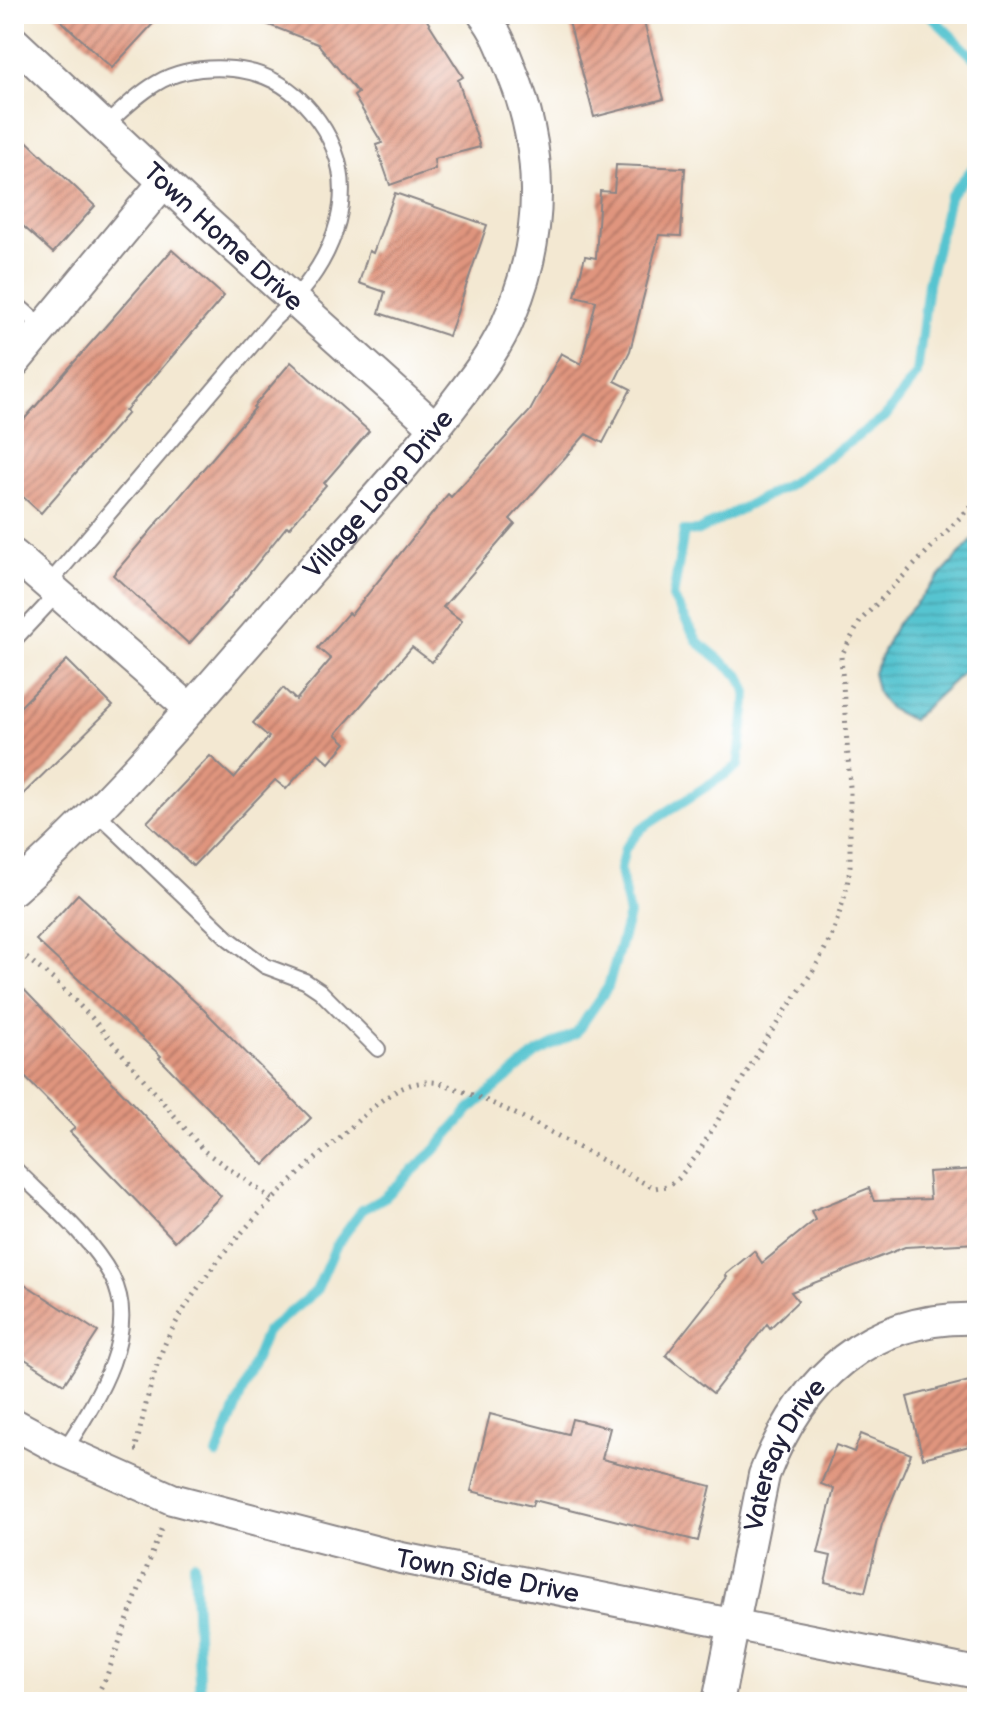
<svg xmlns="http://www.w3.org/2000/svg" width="991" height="1716" font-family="'Balsamiq Sans',sans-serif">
  <defs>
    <pattern id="water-rules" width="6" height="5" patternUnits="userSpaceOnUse" patternTransform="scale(2)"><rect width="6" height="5" fill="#57c4d0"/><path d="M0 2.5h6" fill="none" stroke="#4ba8b4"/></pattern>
    <pattern id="building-hatch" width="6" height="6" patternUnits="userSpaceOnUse" patternTransform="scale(2)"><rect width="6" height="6" fill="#e0957e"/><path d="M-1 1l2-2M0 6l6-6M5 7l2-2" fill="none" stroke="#b57968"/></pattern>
  </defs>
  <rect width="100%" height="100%" fill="#fff"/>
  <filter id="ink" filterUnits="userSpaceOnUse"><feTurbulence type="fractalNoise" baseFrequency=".0125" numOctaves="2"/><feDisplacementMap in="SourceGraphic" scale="16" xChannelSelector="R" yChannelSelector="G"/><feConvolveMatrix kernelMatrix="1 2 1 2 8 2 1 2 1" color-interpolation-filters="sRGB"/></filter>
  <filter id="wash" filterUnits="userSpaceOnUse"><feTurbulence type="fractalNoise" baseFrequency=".006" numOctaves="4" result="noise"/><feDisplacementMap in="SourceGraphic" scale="32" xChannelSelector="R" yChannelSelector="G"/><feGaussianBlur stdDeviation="1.8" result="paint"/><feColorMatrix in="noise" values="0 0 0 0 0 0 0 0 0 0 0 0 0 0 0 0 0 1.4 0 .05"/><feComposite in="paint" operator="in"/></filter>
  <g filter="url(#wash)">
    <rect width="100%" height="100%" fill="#f3e8d2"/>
    <polygon fill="url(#water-rules)" stroke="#3c7386" stroke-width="2" points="977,535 977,659 912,720 890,709 878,694 873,673 895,626"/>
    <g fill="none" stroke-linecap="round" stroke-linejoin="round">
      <g stroke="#57c4d0" stroke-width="10">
        <polyline points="929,14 977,61"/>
        <polyline points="217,1455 266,1332 316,1291 336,1246 362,1210 385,1197 435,1150 469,1110 537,1053 576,1033 608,987 629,915 620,870 625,848 642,828 738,766 747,693 740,676 698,642 673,597 684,531 698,531 791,483 885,417 917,374 928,284 949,197 977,163"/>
        <polyline points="194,1564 200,1702"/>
      </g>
    </g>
    <g id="blocks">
      <g fill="url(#building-hatch)">
        <polygon points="54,14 162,14 112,68"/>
        <polygon points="246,14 423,14 463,77 458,80 480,147 434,159 435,169 390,185 376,145 382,143 354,96 358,93 318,44 246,16"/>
        <polygon points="567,14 642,14 664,99 594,117"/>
        <polygon points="14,129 95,206 53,253 14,218"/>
        <polygon points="616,165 685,168 681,236 659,235 630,351 615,381 631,389 603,443 586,434 510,519 515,524 443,607 462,621 432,662 412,647 336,734 346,743 329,763 318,753 286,789 275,780 193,866 147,822 210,756 234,778 269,737 253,723 283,688 296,700 331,659 318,648 348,613 351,615 448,494 451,497 530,411 561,353 581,364 596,301 575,296 585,256 596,258 600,191 614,192"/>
        <polygon points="395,193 487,225 449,336 379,313 385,292 359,283 369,251 373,253"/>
        <polygon points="172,250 224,296 125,411 128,413 41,513 14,489 14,431"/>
        <polygon points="291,362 369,431 324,483 326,485 289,528 287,526 229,599 189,644 113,575 255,408 253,407"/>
        <polygon points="67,660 113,706 14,803 14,713"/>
        <polygon points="78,894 203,1009 311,1118 264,1165 159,1058 161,1056 36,940"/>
        <polygon points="14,979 221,1196 175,1241 70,1132 75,1128 14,1066"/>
        <polygon points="977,1169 977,1243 905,1247 791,1292 798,1301 770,1328 767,1324 713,1393 666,1355 727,1277 725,1275 754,1251 762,1263 815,1220 811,1211 869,1188 874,1201 930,1199 928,1172"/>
        <polygon points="14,1277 98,1332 64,1384 14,1352"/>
        <polygon points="977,1379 977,1444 923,1458 907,1397"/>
        <polygon points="490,1414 568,1434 572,1419 610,1428 602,1459 711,1486 698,1541 534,1500 532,1506 471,1491"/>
        <polygon points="861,1434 911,1454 882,1524 865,1592 825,1582 831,1556 818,1553 834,1489 821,1484 836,1445 854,1452"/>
      </g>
    </g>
  </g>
  <g filter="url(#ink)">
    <use href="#blocks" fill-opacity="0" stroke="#8a8586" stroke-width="2"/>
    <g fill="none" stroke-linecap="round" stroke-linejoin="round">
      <defs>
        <g id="lane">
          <polyline points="14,302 44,328"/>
          <path d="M47,586L274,319C335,264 371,183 311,111C291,87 265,72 233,69C208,67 179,70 157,83C138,94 121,111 105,126"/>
          <polyline points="14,640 57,594"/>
          <polyline points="95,811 229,939 265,966 305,981 320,991 378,1049"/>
          <path d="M14,1168C47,1201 89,1235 112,1277C142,1334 93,1405 64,1451"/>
        </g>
        <g id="street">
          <path id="s1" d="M14,42L210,225L436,428"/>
          <polyline points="14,363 164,182"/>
          <polyline points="14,555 189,708"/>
          <path id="s2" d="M14,889C127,790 224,669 323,557C370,504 418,452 460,396C480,370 499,345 511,314C545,233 544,148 510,67C503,49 496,30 483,14"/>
          <path id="s3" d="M14,1424L64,1451L172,1499L401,1558L977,1673"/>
          <path id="s4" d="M718,1702L764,1475C801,1379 869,1315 977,1319"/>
        </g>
      </defs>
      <use href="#lane" stroke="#8a8586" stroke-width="18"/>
      <use href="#street" stroke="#8a8586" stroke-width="34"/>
      <g stroke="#8a8586" stroke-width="5" stroke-dasharray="2 6" stroke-linecap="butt">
        <polyline points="14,948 54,980 92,1018 204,1151 272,1199"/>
        <path d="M137,1450H135C145,1412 153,1362 173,1328C214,1254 276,1193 339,1138C364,1116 394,1081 430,1082C443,1082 458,1090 470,1094C535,1119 592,1157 654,1188L667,1186L678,1179L697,1155L767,1038L815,968L833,933L846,892L850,866V787L841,656L861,620L977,500"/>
        <polyline points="93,1702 106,1678 162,1527"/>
      </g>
      <use href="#lane" stroke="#fff" stroke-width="14"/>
      <use href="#street" stroke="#fff" stroke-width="30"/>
    </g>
  </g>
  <g text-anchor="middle" stroke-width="8" stroke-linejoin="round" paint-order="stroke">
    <g font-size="26" fill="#22223b" stroke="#fff">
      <text dy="9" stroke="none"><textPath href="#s1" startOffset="286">Town Home Drive</textPath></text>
      <text dy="9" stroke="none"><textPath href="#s2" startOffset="538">Village Loop Drive</textPath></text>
      <text dy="9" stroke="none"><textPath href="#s4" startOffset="258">Vatersay Drive</textPath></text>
      <text dy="9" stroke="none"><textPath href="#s3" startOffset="500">Town Side Drive</textPath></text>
    </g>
  </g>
  <rect width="991" height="1716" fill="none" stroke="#fff" stroke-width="48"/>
</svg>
